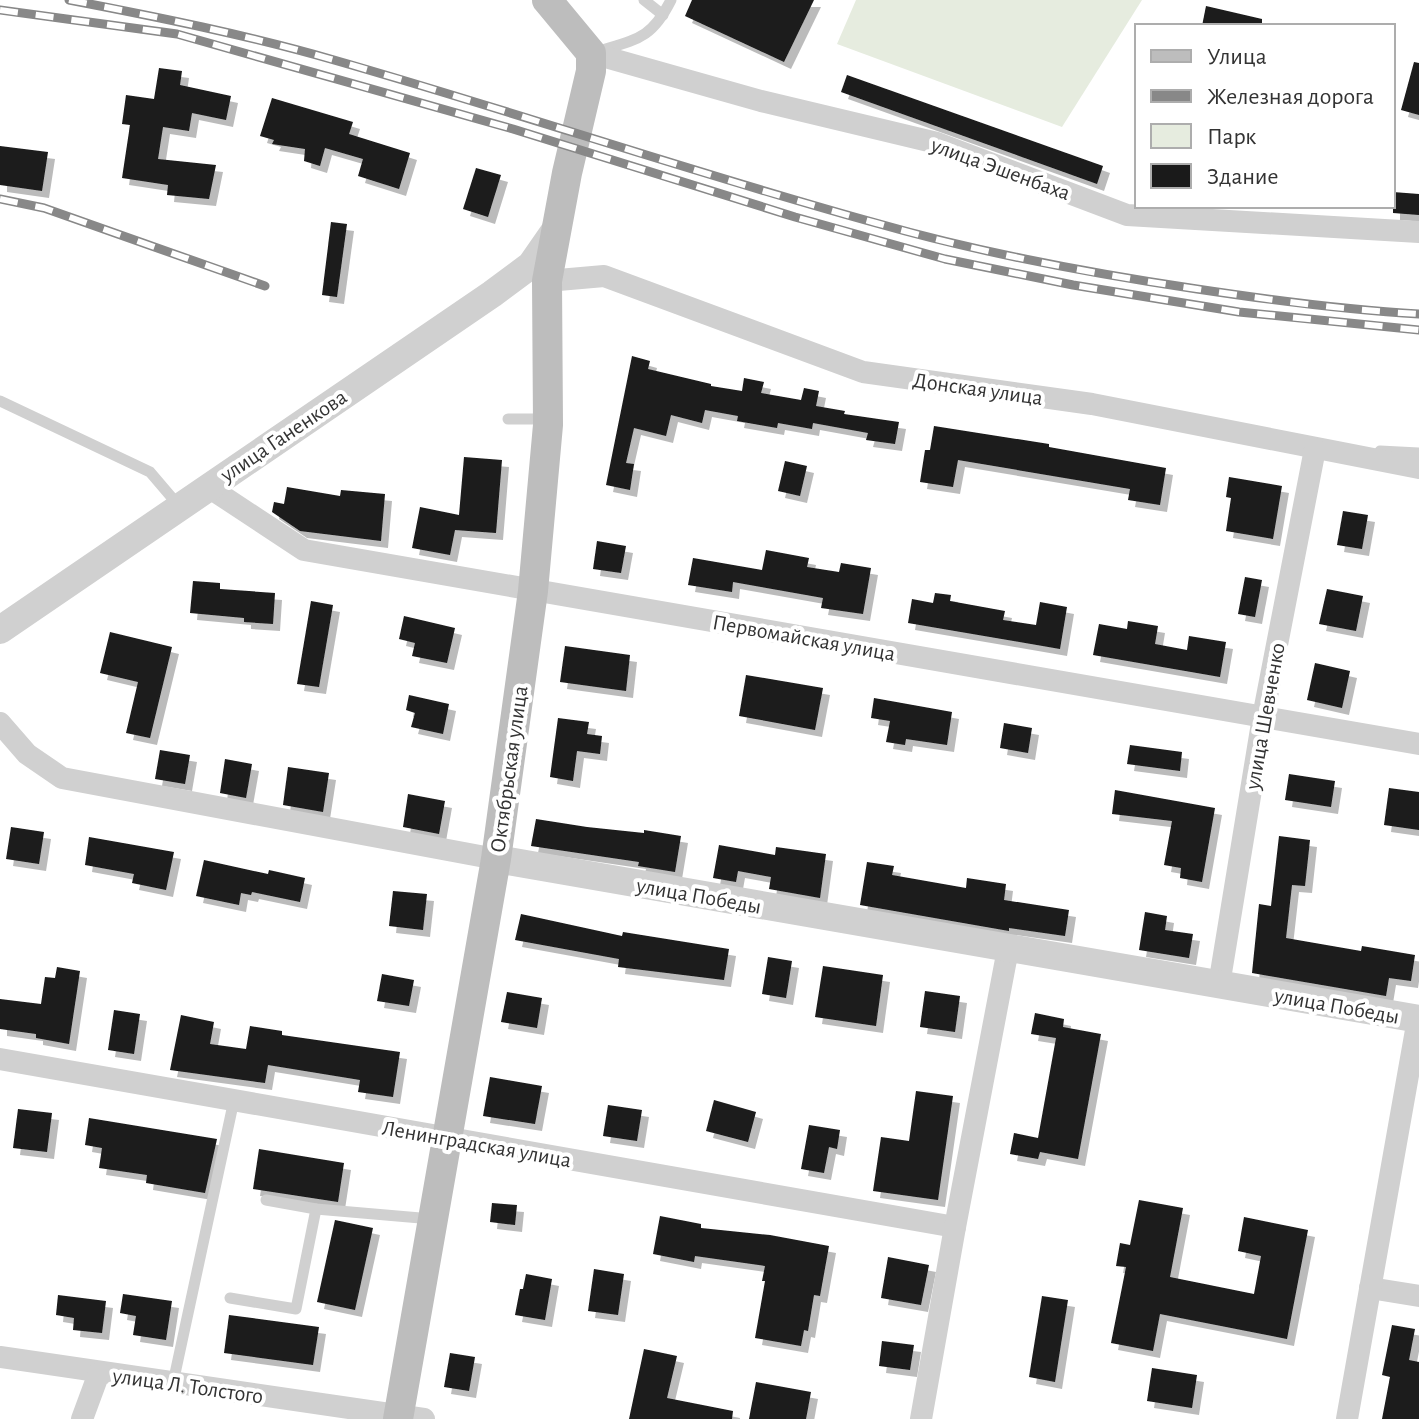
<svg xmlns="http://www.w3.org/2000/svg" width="1419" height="1419" font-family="'Alegreya Sans',sans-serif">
  <defs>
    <filter id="shadow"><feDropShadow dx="7" dy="7" stdDeviation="0" flood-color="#0004"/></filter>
  </defs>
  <rect width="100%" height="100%" fill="#fff"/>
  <polygon fill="#e6ecdf" points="856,0 1142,0 1062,127 837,44"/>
  <g fill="#1a1a1a" filter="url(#shadow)">
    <polygon points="692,0 814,0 784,62 685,16"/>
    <polygon points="1206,6 1262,19 1262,26 1202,26"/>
    <polygon points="1414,62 1419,63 1419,115 1401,110"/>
    <polygon points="159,68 182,71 180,85 231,96 226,120 192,113 189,131 163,127 158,159 216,165 209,199 167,195 168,185 122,178 130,125 122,124 126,95 154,99"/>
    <polygon points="847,75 1103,166 1097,184 841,92"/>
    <polygon points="272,98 353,122 349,134 410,153 399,189 358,176 363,159 325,148 320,166 304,161 305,149 272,144 274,140 260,136"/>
    <polygon points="0,146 48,152 42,191 0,185"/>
    <polygon points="476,168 501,175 488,217 463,209"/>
    <polygon points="1393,192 1419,194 1419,215 1393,213"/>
    <polygon points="331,222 347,224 337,297 322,295"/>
    <polygon points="632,356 650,361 648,369 711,384 711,386 742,391 744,378 764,382 761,393 801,400 804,388 819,391 816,406 845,411 844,414 899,422 895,444 866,440 868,433 813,423 812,429 778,423 777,428 737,421 738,416 705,410 702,423 671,415 666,436 634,428 626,463 634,464 630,490 606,485"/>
    <polygon points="934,426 1049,444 1049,447 1166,468 1160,505 1128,500 1130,489 958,460 953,487 920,482 925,450 930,450"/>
    <polygon points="464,457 502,460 496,533 455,530 450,555 412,548 420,507 459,515"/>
    <polygon points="785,461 807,466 800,496 778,491"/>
    <polygon points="1229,477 1282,486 1273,539 1226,531 1231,498 1226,497"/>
    <polygon points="287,487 340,496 341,490 385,494 381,541 300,531 272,512 274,502 284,504"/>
    <polygon points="1343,511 1368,515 1362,549 1337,545"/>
    <polygon points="597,541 626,546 621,573 593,569"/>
    <polygon points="766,550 809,558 807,567 839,572 841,563 871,568 863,614 821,608 823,598 733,582 732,592 688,585 693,558 762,570"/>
    <polygon points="1245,577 1262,580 1255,617 1238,614"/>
    <polygon points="193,581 220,583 220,589 275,593 273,624 244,622 244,618 190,613"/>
    <polygon points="1327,589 1363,596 1356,631 1319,624"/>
    <polygon points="935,593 951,595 950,601 1005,611 1003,620 1036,625 1040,602 1067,607 1060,649 908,623 912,599 933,603"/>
    <polygon points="311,601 333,605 319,687 297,684"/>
    <polygon points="404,616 455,628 447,663 412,656 415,643 399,639"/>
    <polygon points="1128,621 1158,626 1155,644 1187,650 1189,636 1226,642 1220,677 1093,655 1099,624 1127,629"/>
    <polygon points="110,632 172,647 150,738 126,733 138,682 100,673"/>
    <polygon points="565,646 630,655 626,691 560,682"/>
    <polygon points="1315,663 1350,671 1342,708 1307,700"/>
    <polygon points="746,675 823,688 815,730 739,716"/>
    <polygon points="409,695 449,704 443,734 411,727 415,713 406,710"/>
    <polygon points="874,698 952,712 947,745 906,739 905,745 886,742 890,721 871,718"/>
    <polygon points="558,718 589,722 587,734 602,736 600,754 577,751 573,781 550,777"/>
    <polygon points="1004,723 1032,728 1028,753 1000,748"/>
    <polygon points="1130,745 1182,752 1180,771 1127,764"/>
    <polygon points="160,750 190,755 185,784 155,779"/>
    <polygon points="225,759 252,764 246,798 220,793"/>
    <polygon points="288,767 329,773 323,812 283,805"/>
    <polygon points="1289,774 1335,781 1331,807 1285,800"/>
    <polygon points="1389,788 1419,792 1419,830 1384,825"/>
    <polygon points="1115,790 1215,808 1202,882 1180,878 1181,868 1164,865 1172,821 1112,814"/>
    <polygon points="408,794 445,801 439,834 403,827"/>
    <polygon points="536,819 587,827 644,833 644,830 681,836 675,872 638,866 639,862 531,846"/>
    <polygon points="11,827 44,832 39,864 6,859"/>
    <polygon points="1279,836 1310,840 1305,886 1292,885 1286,938 1361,951 1362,946 1415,955 1411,981 1389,978 1386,996 1252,973 1259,904 1271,906"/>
    <polygon points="89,837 174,852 166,890 132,883 134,874 85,865"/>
    <polygon points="719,845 775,855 776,847 826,854 820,898 769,889 771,877 738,871 736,882 713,878"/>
    <polygon points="204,860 268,874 269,870 305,878 300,902 252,892 251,895 241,893 239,905 196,896"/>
    <polygon points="867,862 894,866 892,875 966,888 967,878 1006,884 1004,900 1069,910 1065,936 1009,928 1009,931 860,905"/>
    <polygon points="393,891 427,894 423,930 389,926"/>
    <polygon points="1145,912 1167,916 1165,930 1193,934 1189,958 1139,950"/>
    <polygon points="521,914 622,936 623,932 729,949 724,980 618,967 619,959 515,940"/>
    <polygon points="768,957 792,961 786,998 762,994"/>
    <polygon points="823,966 883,975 876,1026 815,1017"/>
    <polygon points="57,967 80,971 69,1044 36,1038 36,1034 0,1029 0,999 41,1004 45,977 55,978"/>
    <polygon points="382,974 414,980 409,1006 377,1001"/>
    <polygon points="925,991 960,996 955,1032 920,1027"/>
    <polygon points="507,992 542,998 537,1028 501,1022"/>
    <polygon points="114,1010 140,1014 134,1054 108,1050"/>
    <polygon points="1035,1013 1064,1019 1063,1027 1101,1034 1078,1159 1040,1152 1038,1159 1010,1154 1014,1133 1038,1138 1056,1038 1031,1034"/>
    <polygon points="181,1015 214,1022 210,1044 246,1049 250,1026 282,1031 282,1035 400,1052 393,1097 358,1092 360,1080 268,1065 265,1083 170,1070"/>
    <polygon points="490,1077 542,1086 535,1124 483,1116"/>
    <polygon points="916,1091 953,1096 938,1200 873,1191 881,1137 909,1141"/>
    <polygon points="714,1100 756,1112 748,1142 706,1131"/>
    <polygon points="608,1105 642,1110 637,1141 603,1136"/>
    <polygon points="18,1109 52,1113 47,1152 13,1148"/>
    <polygon points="89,1118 217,1139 205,1193 146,1183 147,1175 99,1168 102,1148 85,1145"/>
    <polygon points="809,1125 840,1130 837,1149 829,1147 824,1173 801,1169"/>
    <polygon points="259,1149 344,1163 338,1202 253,1189"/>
    <polygon points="1139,1200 1183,1208 1170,1277 1254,1294 1261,1256 1238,1251 1244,1217 1308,1230 1287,1339 1160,1314 1153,1351 1111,1343 1126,1267 1116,1266 1120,1243 1130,1245"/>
    <polygon points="492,1203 517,1205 515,1225 490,1222"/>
    <polygon points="660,1216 701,1224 701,1228 770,1235 829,1246 820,1296 814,1295 808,1331 804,1330 801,1346 755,1338 765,1281 762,1281 765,1266 695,1256 694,1262 653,1254"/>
    <polygon points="335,1220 373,1228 355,1310 317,1302"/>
    <polygon points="888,1257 929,1265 921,1305 881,1298"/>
    <polygon points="594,1269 624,1274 618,1315 588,1311"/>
    <polygon points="526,1274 552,1279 545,1320 515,1315 520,1289 523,1289"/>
    <polygon points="123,1294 172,1301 166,1340 133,1335 136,1316 120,1313"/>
    <polygon points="58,1295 106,1301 102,1333 73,1330 74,1318 56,1315"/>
    <polygon points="1042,1296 1068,1300 1055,1382 1029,1377"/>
    <polygon points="229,1315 319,1327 313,1365 224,1353"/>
    <polygon points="1392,1325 1415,1329 1409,1360 1419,1362 1419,1419 1382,1419 1390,1377 1382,1375"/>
    <polygon points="882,1341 914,1345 910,1370 879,1366"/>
    <polygon points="644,1349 677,1356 667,1398 733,1411 732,1419 629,1419"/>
    <polygon points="450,1353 475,1357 469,1391 444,1387"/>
    <polygon points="1152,1368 1197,1375 1192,1408 1147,1401"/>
    <polygon points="756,1382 811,1392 806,1419 749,1419"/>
  </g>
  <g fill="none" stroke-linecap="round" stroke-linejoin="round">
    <g stroke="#d0d0d0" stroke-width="11">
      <polyline points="644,0 663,15"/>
      <path d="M599,51C638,39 652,38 671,0"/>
      <polyline points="0,401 150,472 179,506"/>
      <polyline points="508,419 547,419"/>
      <polyline points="1380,451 1419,453"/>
      <polyline points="266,1200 316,1209 432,1219"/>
      <polyline points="230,1298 296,1309 316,1209"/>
      <polyline points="173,1383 234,1100"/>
    </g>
    <g stroke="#d0d0d0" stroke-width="22">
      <polyline points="591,53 761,101 937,143 1127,215 1419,232"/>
      <polyline points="547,281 604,276 863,372 1092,404 1419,468"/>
      <polyline points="207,486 304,550 1419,744"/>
      <polyline points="0,723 27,754 62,778 496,859"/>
      <polyline points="1219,985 1263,717 1315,449"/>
      <polyline points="0,1059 955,1227"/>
      <polyline points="1370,1288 1419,1296"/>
      <polyline points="0,1357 424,1419"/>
      <polyline points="82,1419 99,1373"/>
      <polyline points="921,1419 955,1227 1008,949"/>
      <polyline points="1347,1419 1418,1019"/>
    </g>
    <g stroke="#d0d0d0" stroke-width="28">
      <polyline points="0,630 492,294 531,265 556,229"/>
      <polyline points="496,859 1419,1019"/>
    </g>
    <polyline stroke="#bdbdbd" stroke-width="30" points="398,1419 496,859 533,591 548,425 547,281 567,173 591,71 591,53 547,0"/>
    <defs>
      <g id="rail">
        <path d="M69,0C158,17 247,35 334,60C516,112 694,173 876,223C981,253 1089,273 1197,289C1270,300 1345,310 1419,314"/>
        <polyline points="0,10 177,34 513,129 795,217 945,259 1073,285 1239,312 1419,330"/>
        <polyline points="0,199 44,208 265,286"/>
      </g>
    </defs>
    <use href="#rail" stroke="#888" stroke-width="9"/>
    <use href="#rail" stroke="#fff" stroke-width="6" stroke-dasharray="18" stroke-linecap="butt"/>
  </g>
  <g text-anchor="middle" stroke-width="8" stroke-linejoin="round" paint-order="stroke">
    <g font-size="22" fill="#333" stroke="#fff">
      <text transform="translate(1001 168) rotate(20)" y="8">улица Эшенбаха</text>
      <text transform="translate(978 388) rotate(8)" y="8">Донская улица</text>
      <text transform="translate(283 435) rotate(-34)" y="8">улица Ганенкова</text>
      <text transform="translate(804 637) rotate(10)" y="8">Первомайская улица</text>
      <text transform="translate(1264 716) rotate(-80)" y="8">улица Шевченко</text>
      <text transform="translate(508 769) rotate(-82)" y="8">Октябрьская улица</text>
      <text transform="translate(699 895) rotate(10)" y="8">улица Победы</text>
      <text transform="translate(1337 1005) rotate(10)" y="8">улица Победы</text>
      <text transform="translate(477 1143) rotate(10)" y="8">Ленинградская улица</text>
      <text transform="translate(188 1385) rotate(8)" y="8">улица Л. Толстого</text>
    </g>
  </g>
  <rect x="1135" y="24" width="260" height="184" fill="#ffffff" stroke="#adadad" stroke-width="2"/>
  <rect x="1151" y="50" width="40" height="12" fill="#bdbdbd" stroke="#adadad" stroke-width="2"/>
  <text x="1207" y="64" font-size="24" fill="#333333">Улица</text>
  <rect x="1151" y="90" width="40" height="12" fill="#888888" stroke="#adadad" stroke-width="2"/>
  <text x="1207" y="104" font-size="24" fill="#333333">Железная дорога</text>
  <rect x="1151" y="124" width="40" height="24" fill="#e6ecdf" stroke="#adadad" stroke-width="2"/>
  <text x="1207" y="144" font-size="24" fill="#333333">Парк</text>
  <rect x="1151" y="164" width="40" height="24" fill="#1a1a1a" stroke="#adadad" stroke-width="2"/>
  <text x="1207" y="184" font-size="24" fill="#333333">Здание</text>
</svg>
